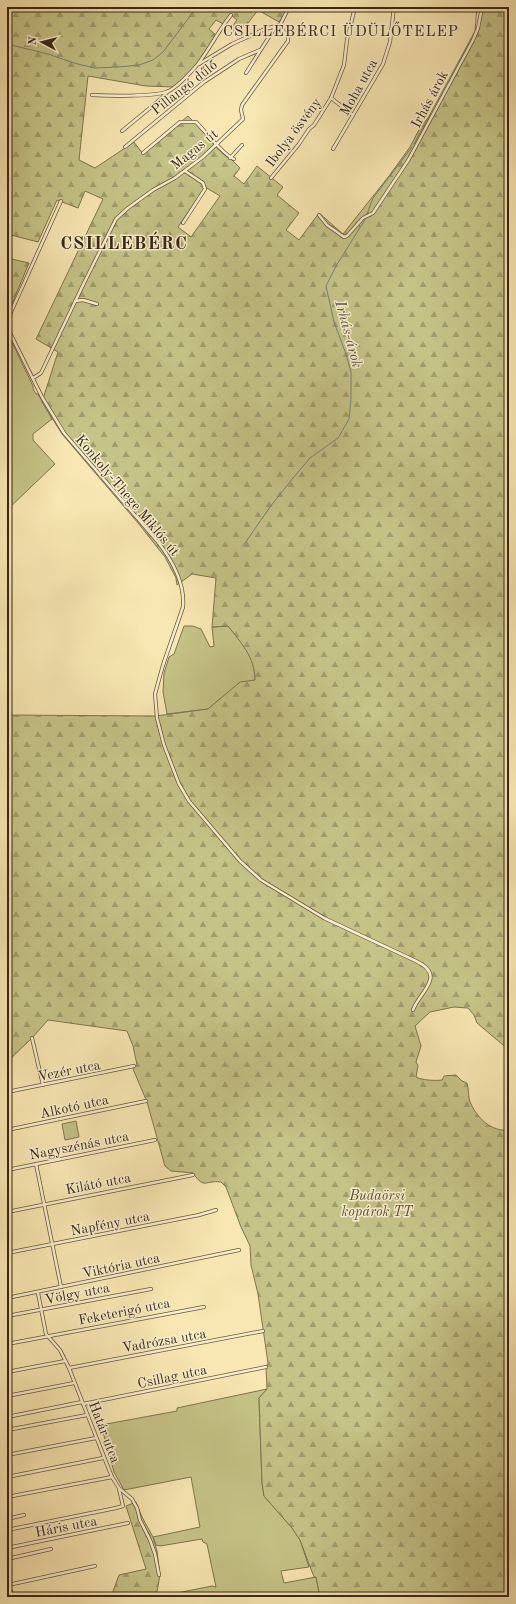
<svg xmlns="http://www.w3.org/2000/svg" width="516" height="1604" font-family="'Old Standard TT',serif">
  <defs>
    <pattern id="forest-firs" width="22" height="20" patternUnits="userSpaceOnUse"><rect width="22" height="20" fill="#c5c387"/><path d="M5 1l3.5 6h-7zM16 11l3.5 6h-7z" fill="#a19e6d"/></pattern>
  </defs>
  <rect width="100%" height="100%" fill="#f8e7b2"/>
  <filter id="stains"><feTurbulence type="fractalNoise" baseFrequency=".005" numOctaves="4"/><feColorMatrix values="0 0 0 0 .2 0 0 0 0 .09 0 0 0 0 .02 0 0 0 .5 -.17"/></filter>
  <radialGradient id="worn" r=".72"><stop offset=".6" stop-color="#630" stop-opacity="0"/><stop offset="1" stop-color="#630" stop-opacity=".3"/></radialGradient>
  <g fill="#c5c387" stroke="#7e754f">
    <polygon points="7,332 33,386 33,389 36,394 38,394 52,419 33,434 33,440 55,464 7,510"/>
    <path d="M184,626H193L201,629L210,647L214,646L212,627L228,626C242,643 255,657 255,680L222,697L208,709L167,714L163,692L164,673L169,657L174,654Z"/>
    <polygon points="76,1121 79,1137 65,1140 62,1124"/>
    <polygon points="267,1389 259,1398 262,1483 264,1496 292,1528 300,1540 309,1567 281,1571 284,1583 316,1577 320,1597 157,1597 212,1586 216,1587 207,1544 203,1542 202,1539 160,1546 156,1545 153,1537 200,1527 191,1477 124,1490 114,1472 101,1425 177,1411 177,1408"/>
  </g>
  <g fill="url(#forest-firs)" stroke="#7e754f" fill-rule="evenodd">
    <path d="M7,7H289L279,22L258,10L248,23L234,32L231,28L237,20L231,15L223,24L216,20L209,29L216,35L198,64L174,87L146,86L88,76L79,160L95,168L134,142L143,154L188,116L240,168L234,176L244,184L257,166L283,187L277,195L299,213L286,230L299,240L319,213L343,234L389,176L410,147L421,126L433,112L478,28L482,7H509V1050L477,1023L474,1015L468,1008L454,1007L430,1012L415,1026L421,1046L416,1062L418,1066L416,1077C421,1080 435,1081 442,1080L444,1076L456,1075L462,1081L467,1083C469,1089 468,1097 470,1102C477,1118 491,1132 509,1130V1597H320L316,1577H314L300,1540L292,1528L264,1496L262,1483L259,1398L267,1389L266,1367L268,1363L258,1294L251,1265L250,1246L241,1227L226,1187L221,1182C204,1180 205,1190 193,1173L171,1171L165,1166L147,1102L133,1069L137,1065L133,1046L127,1031L48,1020L32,1038L7,1062V715L156,716L208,709L240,682L255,680C255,657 241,643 228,626L212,627L216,578L192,574L177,585L176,578L165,557L138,523L62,434L42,402L58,352L36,339L103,199L85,191L78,208L57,200L38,242L7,234ZM205,187L220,196L191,237L178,227Z"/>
    <polygon points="7,258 29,263 7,316"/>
    <polygon points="136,1502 142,1517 153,1537 157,1551 160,1575 156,1597 111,1597 119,1575 146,1569 126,1506"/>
  </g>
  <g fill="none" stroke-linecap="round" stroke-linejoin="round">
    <g stroke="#758273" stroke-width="1">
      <polyline points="7,44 48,54 74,63 94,68 118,67 139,65 153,60 163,52 197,7"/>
      <polyline points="414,144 475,31 477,7"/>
      <polyline points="367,214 373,198 412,147"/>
      <polyline points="243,546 270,507 293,478 310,458 338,438 349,419 351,398 351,372 346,354 334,322 326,286 336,266 366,218"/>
    </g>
    <defs>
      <g id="street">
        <polyline points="280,25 289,7"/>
        <polyline points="199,64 232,44 265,29 280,25"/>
        <polyline points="246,73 276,26"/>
        <path d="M92,95C107,96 156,97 169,91C178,86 192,71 198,64C210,48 219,30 231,15"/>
        <polyline points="331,98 353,115"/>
        <polyline points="122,131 162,98 168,91"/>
        <polyline points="125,147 204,82 239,59 260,50"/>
        <polyline points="333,149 383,64 390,42 394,7"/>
        <path d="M143,153L180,122H196C205,131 224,156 234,159"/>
        <polyline points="230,158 242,145"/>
        <polyline points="271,178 299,144 309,129 314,125 331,98 344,65 347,40 355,7"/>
        <polyline points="319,215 327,225 344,237 347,236 363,218 373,213 409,159 473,40 478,28 482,7"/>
        <polyline points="183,223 205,189 203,183 185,171"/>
        <polyline points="75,301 83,300 97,304"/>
        <polyline points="7,321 61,201"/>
        <path d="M7,327L42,397L64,433L158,542C172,560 185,583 183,607L163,665L155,694L157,718L164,745L179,784L189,801L240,861L261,880L324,918L416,961C447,976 420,991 413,1010"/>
        <polyline points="33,378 41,373 83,285 116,219 128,208 153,190 175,178 203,157 243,119 241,110 242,105 288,41 288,32 285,27 280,25"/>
        <polyline points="32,1038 43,1085"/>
        <polyline points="7,1092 134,1066"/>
        <polyline points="7,1130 146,1101"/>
        <polyline points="36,1164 61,1287"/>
        <polyline points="7,1170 155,1140"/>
        <polyline points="7,1212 193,1175"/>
        <polyline points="7,1253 199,1215 216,1210"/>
        <polyline points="38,1293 46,1334 60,1350 69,1368 112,1477 119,1488 132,1499 137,1508 140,1520 150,1540 155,1554 159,1575"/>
        <polyline points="7,1298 239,1250"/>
        <polyline points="7,1316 151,1289"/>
        <polyline points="7,1344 204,1307"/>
        <polyline points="69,1368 263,1331"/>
        <polyline points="7,1372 65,1361"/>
        <polyline points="7,1396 74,1383"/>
        <polyline points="83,1404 266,1367"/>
        <polyline points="7,1417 82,1402"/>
        <polyline points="7,1430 87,1415"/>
        <polyline points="7,1455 96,1438"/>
        <polyline points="7,1477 103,1458"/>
        <polyline points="7,1497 112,1477"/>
        <polyline points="7,1519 24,1515"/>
        <polyline points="7,1530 116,1508 123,1506 119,1489"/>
        <polyline points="7,1548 128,1523"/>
        <polyline points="7,1559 51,1549"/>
        <polyline points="7,1581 13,1597"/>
        <polyline points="8,1585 95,1566"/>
        <polyline points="84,1597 96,1594"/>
      </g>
    </defs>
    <use href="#street" stroke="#68573e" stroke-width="4"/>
    <use href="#street" stroke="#faefcd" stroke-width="2.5"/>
  </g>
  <g text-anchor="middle" stroke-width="3" stroke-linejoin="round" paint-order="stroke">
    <g font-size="14" fill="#382717" stroke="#faefcd">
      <text transform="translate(184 87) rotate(-38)" y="5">Pillangó dűlő</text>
      <text transform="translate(358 87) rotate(-61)" y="5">Moha utca</text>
      <text transform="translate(429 99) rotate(-62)" y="5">Irhás árok</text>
      <text transform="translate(293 132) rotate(-53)" y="5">Ibolya ösvény</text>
      <text transform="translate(194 149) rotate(-39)" y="5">Magas út</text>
      <text transform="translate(128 495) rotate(50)" y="5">Konkoly-Thege Miklós út</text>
      <text transform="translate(69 1070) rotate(-11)" y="5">Vezér utca</text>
      <text transform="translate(74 1106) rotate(-12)" y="5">Alkotó utca</text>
      <text transform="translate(79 1145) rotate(-11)" y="5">Nagyszénás utca</text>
      <text transform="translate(98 1183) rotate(-11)" y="5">Kilátó utca</text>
      <text transform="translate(110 1223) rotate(-11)" y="5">Napfény utca</text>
      <text transform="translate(121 1265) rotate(-12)" y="5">Viktória utca</text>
      <text transform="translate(77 1293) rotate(-11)" y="5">Völgy utca</text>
      <text transform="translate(124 1311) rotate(-11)" y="5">Feketerigó utca</text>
      <text transform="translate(164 1340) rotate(-10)" y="5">Vadrózsa utca</text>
      <text transform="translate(172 1376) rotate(-12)" y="5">Csillag utca</text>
      <text transform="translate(105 1432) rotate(69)" y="5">Határ utca</text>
      <text transform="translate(66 1526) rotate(-11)" y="5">Háris utca</text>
    </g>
    <g font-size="14" font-style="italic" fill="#5b4e33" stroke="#faefcd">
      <text x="377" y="1200">Budaörsi<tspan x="377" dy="16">kopárok TT</tspan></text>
    </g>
    <g font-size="15" letter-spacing="1" fill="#382717" stroke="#faefcd">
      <text x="341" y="36">CSILLEBÉRCI ÜDÜLŐTELEP</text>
    </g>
    <g font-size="15" font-style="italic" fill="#575545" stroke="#faefcd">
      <text transform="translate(349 334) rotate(75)" y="5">Irhás-árok</text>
    </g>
    <g font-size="18" font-weight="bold" letter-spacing="1" fill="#382717" stroke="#faefcd">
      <text x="124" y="249">CSILLEBÉRC</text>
    </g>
  </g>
  <rect width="516" height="1604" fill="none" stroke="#f8e7b2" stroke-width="24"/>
  <rect x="8" y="8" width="500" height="1588" fill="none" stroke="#382717" stroke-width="2"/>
  <rect x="12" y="12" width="492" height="1580" fill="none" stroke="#382717"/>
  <g transform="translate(42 42) rotate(277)" stroke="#faefcd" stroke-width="3" paint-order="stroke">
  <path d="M0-3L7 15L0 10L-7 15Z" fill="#382717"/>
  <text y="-6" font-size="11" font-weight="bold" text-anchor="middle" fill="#382717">N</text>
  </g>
  <rect width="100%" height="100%" filter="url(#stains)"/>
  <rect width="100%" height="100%" fill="url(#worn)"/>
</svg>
